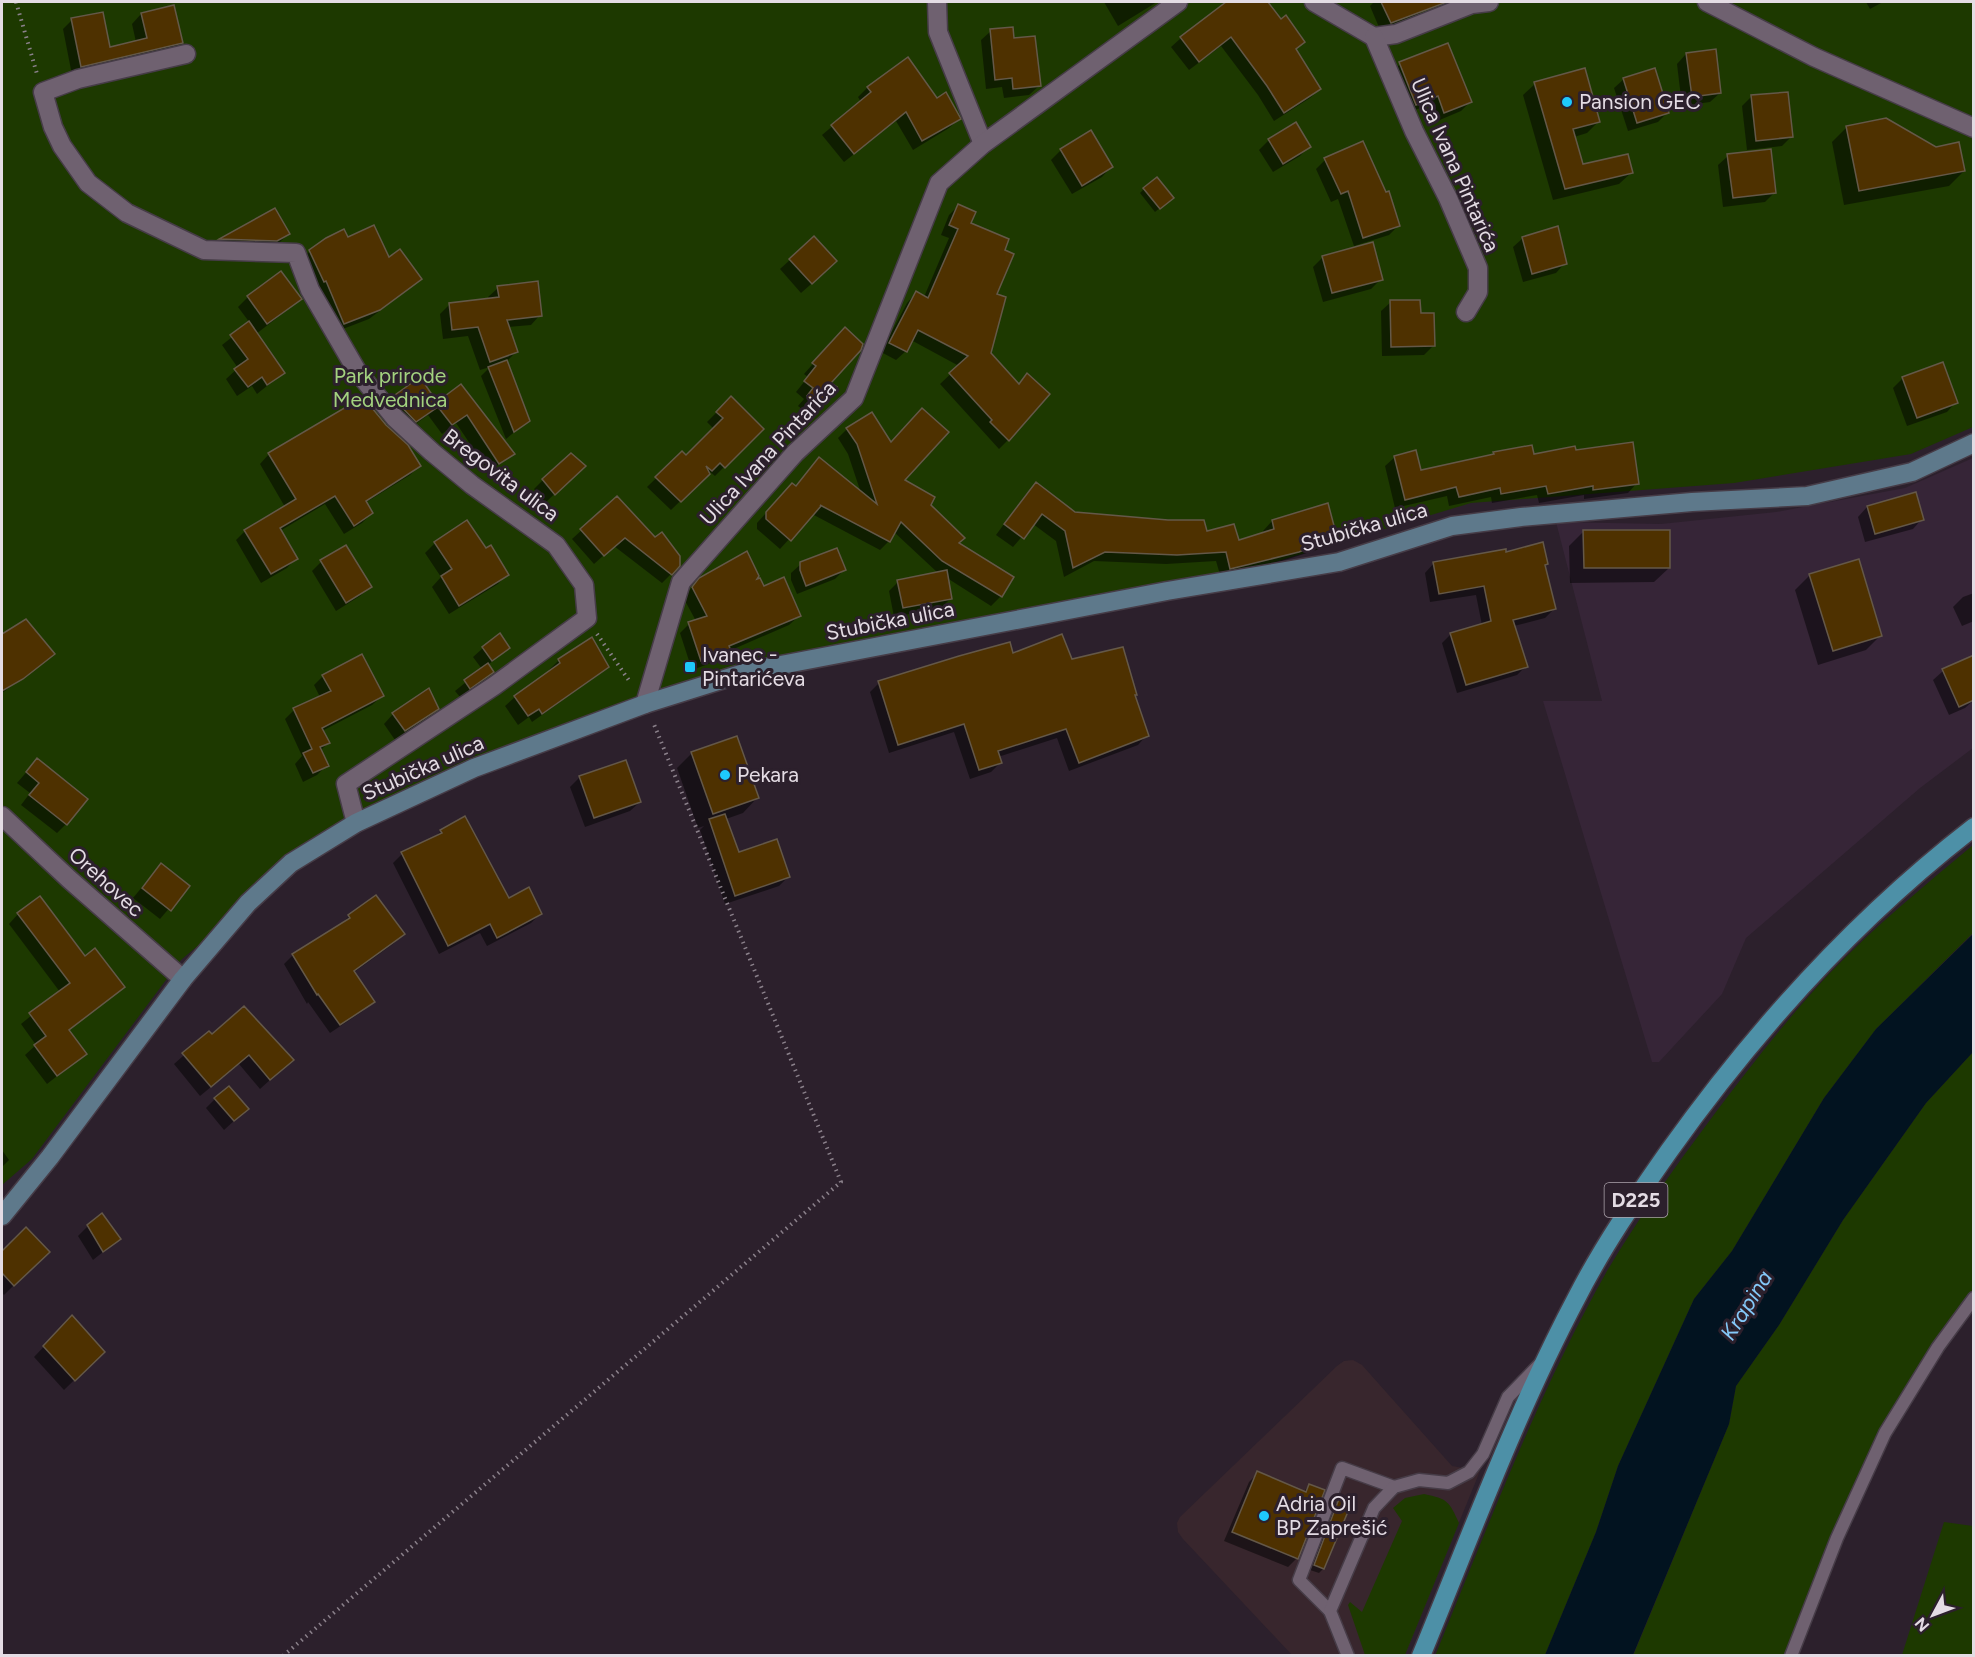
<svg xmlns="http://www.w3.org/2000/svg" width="1975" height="1657" font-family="Figtree,sans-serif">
  <rect width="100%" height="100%" fill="#2c202c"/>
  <polygon fill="#38262d" points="1353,1360 1362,1365 1452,1466 1480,1471 1405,1655 1292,1655 1183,1539 1178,1532 1177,1523 1180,1517 1337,1366 1344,1361"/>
  <polygon fill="#362537" points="1973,458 1973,748 1920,788 1746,938 1722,994 1659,1062 1652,1062 1543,701 1602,701 1556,522 1661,524 1776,512 1905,488"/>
  <g fill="#1d3900">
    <polygon points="2,2 1973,2 1973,427 1911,454 1734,483 1471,503 1185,589 791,663 474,768 281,875 181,960 32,1159 2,1185"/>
    <path d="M1973,845V933L1876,1029L1824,1098L1732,1251L1694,1299L1618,1466L1596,1532L1545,1655L1435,1656C1488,1526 1538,1393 1607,1271C1638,1219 1674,1168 1710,1120C1748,1069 1786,1020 1829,974C1874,927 1924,886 1973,845Z"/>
    <polygon points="1973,1052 1973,1291 1923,1360 1846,1503 1784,1655 1633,1656 1729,1424 1736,1386 1779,1325 1843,1220 1926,1103"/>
    <path d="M1424,1494C1448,1499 1449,1501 1459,1523L1405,1655H1365L1348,1605L1350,1602L1362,1612L1402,1521L1393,1508L1405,1498Z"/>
    <polygon points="1944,1522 1973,1526 1973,1655 1902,1655"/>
  </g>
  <polygon fill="#021320" points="1973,934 1973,1052 1926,1103 1843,1220 1779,1325 1736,1386 1729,1424 1633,1655 1545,1655 1596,1532 1618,1466 1694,1299 1732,1251 1824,1098 1876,1029"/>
  <g fill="#0007">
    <polygon points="1104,2 1157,2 1118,26"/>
    <polygon points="1229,2 1266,2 1280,21 1295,50 1320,89 1310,98 1274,121 1258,95 1221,46 1189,70 1171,47 1181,38"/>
    <polygon points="1374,2 1420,2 1424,10 1414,19 1381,32 1370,6"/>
    <polygon points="1866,2 1883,2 1870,9"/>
    <polygon points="141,14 181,43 172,52 72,75 63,29 72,20 109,49 136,42 132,24"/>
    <polygon points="991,31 1013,40 1039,86 1029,95 1004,98 1002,87 986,89 981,40"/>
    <polygon points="1686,54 1720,93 1710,102 1682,106 1677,64"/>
    <polygon points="907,59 936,100 959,119 949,128 913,150 896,121 844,162 822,135 861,102 858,97 867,88"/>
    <polygon points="1400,64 1470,102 1461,111 1435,122 1428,105 1407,113 1391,73"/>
    <polygon points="1624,79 1667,113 1658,122 1628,131 1614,88"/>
    <polygon points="1535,84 1598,122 1587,133 1574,137 1582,166 1631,173 1619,184 1553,200 1523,95"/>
    <polygon points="1751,97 1791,137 1782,146 1747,150 1742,106"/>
    <polygon points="1295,124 1309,146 1300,156 1273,172 1259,150 1269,140"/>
    <polygon points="1847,127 1964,171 1949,186 1844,205 1832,142"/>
    <polygon points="1061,150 1111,167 1102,177 1072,194 1051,160"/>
    <polygon points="1728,156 1774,193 1765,202 1723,207 1718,165"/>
    <polygon points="1325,160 1399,225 1389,235 1354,246 1381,279 1371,289 1323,302 1313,267 1323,257 1355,249 1338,199 1331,202 1316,169"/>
    <polygon points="1144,189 1167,202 1155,212 1140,193"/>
    <polygon points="958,206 969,224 1003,251 995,295 990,354 1017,385 1027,375 1008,440 999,449 940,384 959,366 911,340 906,351 896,360 881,352 907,303 916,293 924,297 949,238 941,235 949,215"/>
    <polygon points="274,210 288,234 278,244 212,248 220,240"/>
    <polygon points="814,238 826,271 801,293 780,269"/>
    <polygon points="1523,238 1565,263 1556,273 1523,282 1513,247"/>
    <polygon points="347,239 389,259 420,278 410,288 369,319 335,332 300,261 310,251"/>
    <polygon points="281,273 300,299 290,308 256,334 283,373 257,394 252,386 237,396 226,379 238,368 222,345 250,323 238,307 248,297"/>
    <polygon points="498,288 540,315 531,325 508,327 516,352 506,362 528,421 506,439 481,376 490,367 480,370 468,336 443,339 440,314 450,304 489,299 488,297"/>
    <polygon points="1391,302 1419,315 1434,345 1424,355 1382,356 1381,311"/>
    <polygon points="835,339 829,383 820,407 811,416 798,406 804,399 796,392 808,377 804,374"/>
    <polygon points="1903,378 1956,402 1947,412 1907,426 1893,388"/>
    <polygon points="461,387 513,453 489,472 456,423 442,434 428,415 406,431 384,407 393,398 437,405"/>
    <polygon points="731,398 762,429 715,476 710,472 671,510 647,487 682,453 686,457 714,429 707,422"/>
    <polygon points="385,426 419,466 410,475 365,503 372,513 362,523 344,534 325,504 280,531 296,558 287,568 261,583 236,540 245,531 285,507 260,464 269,454"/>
    <polygon points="847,429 929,505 957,544 1012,577 1001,596 991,606 947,578 951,598 941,608 894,617 889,591 898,582 938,573 894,532 889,541 880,550 812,514 780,549 757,529 757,523 783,494 794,487 819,459 861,493 848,454 838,438"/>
    <polygon points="1574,451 1637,483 1628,493 1584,499 1584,495 1539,503 1537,495 1492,503 1491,497 1449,506 1447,496 1395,508 1385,466 1395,457 1420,472 1492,456 1494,453 1533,456"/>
    <polygon points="584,466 545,503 534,489 543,480"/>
    <polygon points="1036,484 1075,513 1206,533 1238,542 1264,534 1263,531 1272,521 1336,537 1326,547 1238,575 1221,578 1216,561 1166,564 1094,561 1064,577 1056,541 1033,524 1013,547 996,535 1026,494"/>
    <polygon points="1915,494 1922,519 1913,529 1865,542 1858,517 1867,507"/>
    <polygon points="617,498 671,574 662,583 614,546 594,564 572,539"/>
    <polygon points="467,522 485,550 507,574 498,584 449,614 432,587 441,577 425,553 435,543"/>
    <polygon points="1584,531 1669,568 1654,582 1570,583 1569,546"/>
    <polygon points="1505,553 1547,564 1543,567 1554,609 1545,618 1514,626 1526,666 1517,675 1457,693 1442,643 1451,634 1482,625 1476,595 1430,602 1425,573 1434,563"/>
    <polygon points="321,562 370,587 360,596 336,611 312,571"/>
    <polygon points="801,564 844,570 835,579 797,594 791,580 791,573"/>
    <polygon points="1810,575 1881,635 1866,650 1818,665 1795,590"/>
    <polygon points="700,579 752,582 763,588 799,616 789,625 729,651 719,660 692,670 680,633 689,624 696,621 683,597"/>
    <polygon points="1974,593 1974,621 1962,626 1953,607 1963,597"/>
    <polygon points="26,621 53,654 44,663 2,693 2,637"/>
    <polygon points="483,648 508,648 488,665 493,672 483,681 460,697 455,691 482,669 473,657"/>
    <polygon points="1012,655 1071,661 1134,696 1147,735 1138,745 1069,771 1057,738 998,757 1000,763 991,772 970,779 954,732 889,753 870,692 879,683"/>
    <polygon points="1974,656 1974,700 1965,708 1949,715 1933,680 1943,671"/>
    <polygon points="559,660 607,666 597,676 532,722 529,717 518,725 505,706 515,697 550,672 549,670"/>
    <polygon points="323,676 382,696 372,705 322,731 328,743 320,751 327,765 317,775 303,782 295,764 302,756 285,719 294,710 320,697 314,685"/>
    <polygon points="438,708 428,718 395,740 384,724 393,714"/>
    <polygon points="692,753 757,798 743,813 726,819 738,854 789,876 779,886 725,904 700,830 704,826 698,828 677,768"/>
    <polygon points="37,760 66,824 57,833 21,805 30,793 17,783"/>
    <polygon points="580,777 640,802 630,811 585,827 570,787"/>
    <polygon points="465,818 508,900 540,914 531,923 487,946 480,933 439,954 393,863 402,854 433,839 441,831"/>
    <polygon points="152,875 188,886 160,919 133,898"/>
    <polygon points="18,914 123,987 68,1031 85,1054 47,1084 25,1055 36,1045 21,1024 60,992 9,924"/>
    <polygon points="349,916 403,934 393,944 353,973 373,1002 363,1011 330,1033 308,1002 307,1004 284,964 293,955 340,926"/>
    <polygon points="209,1033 212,1036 292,1060 260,1089 239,1064 200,1096 174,1064"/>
    <polygon points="215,1099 247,1109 224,1130 206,1108"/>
    <polygon points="2,1150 9,1160 2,1167"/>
    <polygon points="88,1226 119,1239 93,1260 78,1236"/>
    <polygon points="26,1229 47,1252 4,1295 2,1292 2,1253"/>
    <polygon points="72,1317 103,1352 64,1390 34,1357"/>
    <polygon points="1258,1473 1303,1492 1310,1485 1297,1558 1288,1567 1224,1541 1249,1482"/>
    <polygon points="1340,1498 1350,1502 1323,1569 1319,1573 1310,1570 1336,1503"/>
  </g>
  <g fill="#4e3100" stroke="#645848" stroke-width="1.5">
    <polygon points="1226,2 1268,2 1281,19 1286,15 1305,42 1296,49 1321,89 1284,113 1267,86 1231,37 1199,62 1180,37"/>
    <polygon points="1381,2 1447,2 1391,23"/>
    <polygon points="174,5 183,43 81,67 71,18 103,12 110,47 147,38 141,13"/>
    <polygon points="1013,27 1014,38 1035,36 1041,86 1013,89 1012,78 995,80 990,29"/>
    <polygon points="1448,43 1472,102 1444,113 1438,96 1416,105 1399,62"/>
    <polygon points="1716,49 1721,93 1692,97 1686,53"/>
    <polygon points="908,57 937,98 946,92 961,119 922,141 906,112 854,154 831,125 871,92 867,87"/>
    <polygon points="1585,68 1600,122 1573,129 1583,164 1628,154 1633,173 1565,189 1534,82"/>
    <polygon points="1655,68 1669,113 1637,123 1623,78"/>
    <polygon points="1788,92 1793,137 1756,141 1751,95"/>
    <polygon points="1886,118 1936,147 1959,142 1965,171 1859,191 1846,126"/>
    <polygon points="1296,122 1311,147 1283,164 1268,139"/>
    <polygon points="1091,130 1113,167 1082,186 1060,149"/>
    <polygon points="1363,141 1386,192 1389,191 1400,226 1363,238 1348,191 1341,194 1324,158"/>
    <polygon points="1771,149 1776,193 1733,198 1727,154"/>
    <polygon points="1157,177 1174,198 1160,209 1143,188"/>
    <polygon points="958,204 976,212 971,223 1009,239 1005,250 1014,254 997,294 1006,297 991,353 1019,384 1027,373 1050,394 1009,441 990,422 992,420 949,373 968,356 918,330 907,352 889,343 916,291 928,298 958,229 949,225"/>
    <polygon points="275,208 290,234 277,241 219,239"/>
    <polygon points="374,225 389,257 400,249 422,279 380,310 344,324 326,281 324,282 309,250 326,238 344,229 348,237"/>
    <polygon points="1558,226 1567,264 1532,274 1522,237"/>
    <polygon points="814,236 837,261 812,284 789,259"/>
    <polygon points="1373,242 1383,280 1332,293 1322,256"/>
    <polygon points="281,271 302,299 267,324 247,296"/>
    <polygon points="538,281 542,316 507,320 518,352 490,362 478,327 452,330 449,303 499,297 497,286"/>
    <polygon points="1390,300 1420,300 1421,313 1434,313 1435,346 1391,347"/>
    <polygon points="249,321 285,373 267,385 262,377 248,387 234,369 248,359 230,335"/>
    <polygon points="845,327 863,344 861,350 831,383 837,387 821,408 807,396 813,388 804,381 816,366 812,363"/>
    <polygon points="507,360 530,421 514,432 488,367"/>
    <polygon points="1943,362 1958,403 1917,418 1902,377"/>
    <polygon points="420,377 437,402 461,384 515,454 499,464 467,415 452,425 438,407 416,422 392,397"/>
    <polygon points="731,396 764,429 725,468 720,463 712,471 706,466 710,474 681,502 655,477 682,451 686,455 723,418 716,412"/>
    <polygon points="363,397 386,425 408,445 421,466 366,501 373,513 354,526 335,496 280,528 298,559 271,574 244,530 296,499 268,453"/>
    <polygon points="922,408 949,432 905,480 935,497 931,505 965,538 959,543 1014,577 1002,597 942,561 901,522 890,542 820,505 821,506 791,541 766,519 766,512 792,483 796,486 819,457 877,504 857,444 846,428 872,412 891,442"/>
    <polygon points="1633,442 1639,484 1593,490 1593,486 1548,494 1546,486 1501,494 1500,488 1459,497 1456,487 1405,500 1394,456 1416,450 1421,470 1494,454 1493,452 1532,445 1534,454 1575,446 1576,450"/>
    <polygon points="571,453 586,466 555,495 542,479"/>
    <polygon points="1036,482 1075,512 1168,520 1204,520 1207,531 1234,524 1239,540 1274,529 1272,520 1328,503 1337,537 1299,552 1230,569 1226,552 1177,555 1105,552 1073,568 1065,531 1042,514 1024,539 1004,524"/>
    <polygon points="1916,492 1924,520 1875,534 1867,506"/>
    <polygon points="617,496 655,537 662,532 680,556 680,566 672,575 625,538 604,556 580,529"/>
    <polygon points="467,520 486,548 491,545 509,575 459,606 441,576 452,569 434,542"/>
    <polygon points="1583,530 1670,530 1670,568 1584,568"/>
    <polygon points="1543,542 1548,564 1545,565 1556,609 1513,620 1528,667 1466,685 1450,633 1491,621 1484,586 1439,594 1433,562 1506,549 1506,552"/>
    <polygon points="346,545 372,587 346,603 320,560"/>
    <polygon points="837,548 846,570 806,586 800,570 800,562"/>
    <polygon points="747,551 759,576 757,579 760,578 764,586 784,577 801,616 729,646 731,651 701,661 688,622 707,616 692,587 699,578"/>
    <polygon points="1859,559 1882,636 1833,651 1809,574"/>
    <polygon points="947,570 952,599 903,608 897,580"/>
    <polygon points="26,619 55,654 23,679 2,691 2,634"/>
    <polygon points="500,633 510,648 492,661 482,647"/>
    <polygon points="1062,634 1072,659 1123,647 1137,695 1135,695 1149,736 1079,763 1066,729 998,751 1002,763 979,770 964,724 898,745 878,681 959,656 1010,642 1013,653"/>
    <polygon points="592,637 609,667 542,714 539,709 528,716 514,696 560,663 558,659"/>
    <polygon points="362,654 384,696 322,728 330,743 320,747 329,766 313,773 303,753 312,749 293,708 331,691 322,675"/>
    <polygon points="1974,655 1974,700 1959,707 1942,669"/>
    <polygon points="488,663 494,672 470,689 464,680"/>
    <polygon points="429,688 439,709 405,731 392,713"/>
    <polygon points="737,736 759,798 713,814 691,752"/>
    <polygon points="37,758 88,799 67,825 29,795 39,783 26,772"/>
    <polygon points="626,760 641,802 594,818 579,776"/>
    <polygon points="725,814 739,852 777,839 790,877 735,896 709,819"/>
    <polygon points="465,816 509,898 529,887 542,914 497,938 490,924 448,946 401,852 442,833 440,830"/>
    <polygon points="161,863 190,886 171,911 142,888"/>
    <polygon points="376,895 405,934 354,971 375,1002 340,1025 318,994 317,995 292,954 350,918 348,915"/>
    <polygon points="40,896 85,956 95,948 125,987 69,1030 87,1054 57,1076 34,1045 46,1036 29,1013 70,983 17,913"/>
    <polygon points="244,1006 294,1060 270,1080 249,1055 211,1087 182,1053 209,1031 212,1034"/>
    <polygon points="229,1086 249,1109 234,1121 214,1098"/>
    <polygon points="102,1213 121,1239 103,1252 87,1225"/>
    <polygon points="26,1227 50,1252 14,1286 2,1273 2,1251"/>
    <polygon points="72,1315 105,1352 75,1381 43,1346"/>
    <polygon points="1257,1471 1306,1492 1309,1484 1325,1490 1298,1559 1232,1532"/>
    <polygon points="1340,1496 1352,1502 1324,1569 1314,1565"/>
  </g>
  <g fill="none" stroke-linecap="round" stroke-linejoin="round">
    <defs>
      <g id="lane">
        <polyline points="1330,1611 1299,1580 1342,1468 1394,1487"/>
        <polyline points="1348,1656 1330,1611 1374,1508 1394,1487 1419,1480 1448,1483 1469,1472 1483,1454 1508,1397 1539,1365"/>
        <polyline points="1791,1656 1837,1538 1885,1433 1938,1347 1974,1298"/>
      </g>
      <g id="street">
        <polyline points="937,2 938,32 983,144"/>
        <polyline points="1314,2 1374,37 1396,34 1472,4 1489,2"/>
        <polyline points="1707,2 1814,57 1974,128"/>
        <polyline points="1374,37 1414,131 1448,198 1478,268 1478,292 1466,312"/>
        <polyline points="186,54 78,79 43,92 53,127 62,146 88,183 127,213 204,250 296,253 310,290 357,371 395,418 432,452 472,485 556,545 584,585 587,618 494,686 346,784 356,823"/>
        <polyline points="645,704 681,582 795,453 854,398 939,183 983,144 1178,2"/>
        <polyline points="2,816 69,879 183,979"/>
      </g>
      <polyline id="secondary" points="2,1216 50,1157 183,979 248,903 291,863 356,823 474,768 645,704 750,671 1167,591 1339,562 1452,526 1521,517 1692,502 1807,496 1912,472 1974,443"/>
      <path id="primary" d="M1421,1656C1471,1535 1516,1412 1577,1297C1603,1246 1636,1198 1669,1151C1756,1029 1855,919 1974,827"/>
    </defs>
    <use href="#lane" stroke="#463c47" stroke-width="15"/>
    <use href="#street" stroke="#463c47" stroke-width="21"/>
    <use href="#secondary" stroke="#463c47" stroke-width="21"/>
    <use href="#primary" stroke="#463c47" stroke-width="21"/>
    <g stroke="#8b818b" stroke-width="4" stroke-dasharray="1.5 4.5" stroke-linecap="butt">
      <polyline points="16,2 37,74"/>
      <polyline points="597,634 630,682"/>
      <polyline points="283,1656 841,1182 653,722"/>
    </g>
    <use href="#lane" stroke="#6f6170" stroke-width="12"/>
    <use href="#street" stroke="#6f6170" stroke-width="18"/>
    <use href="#secondary" stroke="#5e798b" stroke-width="18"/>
    <use href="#primary" stroke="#4d90a7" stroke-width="18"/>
  </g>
  <g fill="#1ec9fd" stroke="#2c202c" stroke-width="2">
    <circle cx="1567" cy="102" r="6"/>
    <rect x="684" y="661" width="12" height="12" rx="3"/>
    <circle cx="725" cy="775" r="6"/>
    <circle cx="1264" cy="1516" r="6"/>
  </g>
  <g text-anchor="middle" stroke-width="6" stroke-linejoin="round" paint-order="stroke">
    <rect fill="#2c202c" stroke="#ada4ad" stroke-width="1.5" x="1604.5" y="1183" width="63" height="34" rx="4.5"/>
    <g font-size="20" font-weight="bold" fill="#e4dce4">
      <text x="1636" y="1207">D225</text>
    </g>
    <g font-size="21" fill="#e4dce4" stroke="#2c202c" text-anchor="start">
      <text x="1579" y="109">Pansion GEC</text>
      <text x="702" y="662">Ivanec -<tspan x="702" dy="24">Pintarićeva</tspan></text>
      <text x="737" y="782">Pekara</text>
      <text x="1276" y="1511">Adria Oil<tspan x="1276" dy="24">BP Zaprešić</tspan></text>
    </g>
    <g font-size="21" fill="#e4dce4" stroke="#2c202c">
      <text transform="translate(1455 165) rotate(66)" y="7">Ulica Ivana Pintarića</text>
      <text transform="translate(768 453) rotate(-47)" y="7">Ulica Ivana Pintarića</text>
      <text transform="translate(501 475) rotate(37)" y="7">Bregovita ulica</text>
      <text transform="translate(1364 527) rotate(-16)" y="7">Stubička ulica</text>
      <text transform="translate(890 621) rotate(-11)" y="7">Stubička ulica</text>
      <text transform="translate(423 768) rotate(-24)" y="7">Stubička ulica</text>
      <text transform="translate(106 882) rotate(42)" y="7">Orehovec</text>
    </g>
    <g font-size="21" fill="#a3d27f" stroke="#2c202c">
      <text x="390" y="383">Park prirode<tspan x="390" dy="24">Medvednica</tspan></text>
    </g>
    <g font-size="22" font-style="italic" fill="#84c8f8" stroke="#2c202c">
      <text transform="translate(1746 1305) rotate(-58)" y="8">Krapina</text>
    </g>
  </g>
  <rect width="1975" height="1657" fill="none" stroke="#e4dce4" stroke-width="6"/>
  <g transform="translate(1933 1615) rotate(229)" stroke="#2c202c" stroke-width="4.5" paint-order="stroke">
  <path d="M0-4.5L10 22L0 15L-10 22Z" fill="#e4dce4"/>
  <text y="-9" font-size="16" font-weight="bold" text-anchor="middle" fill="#e4dce4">N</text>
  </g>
</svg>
